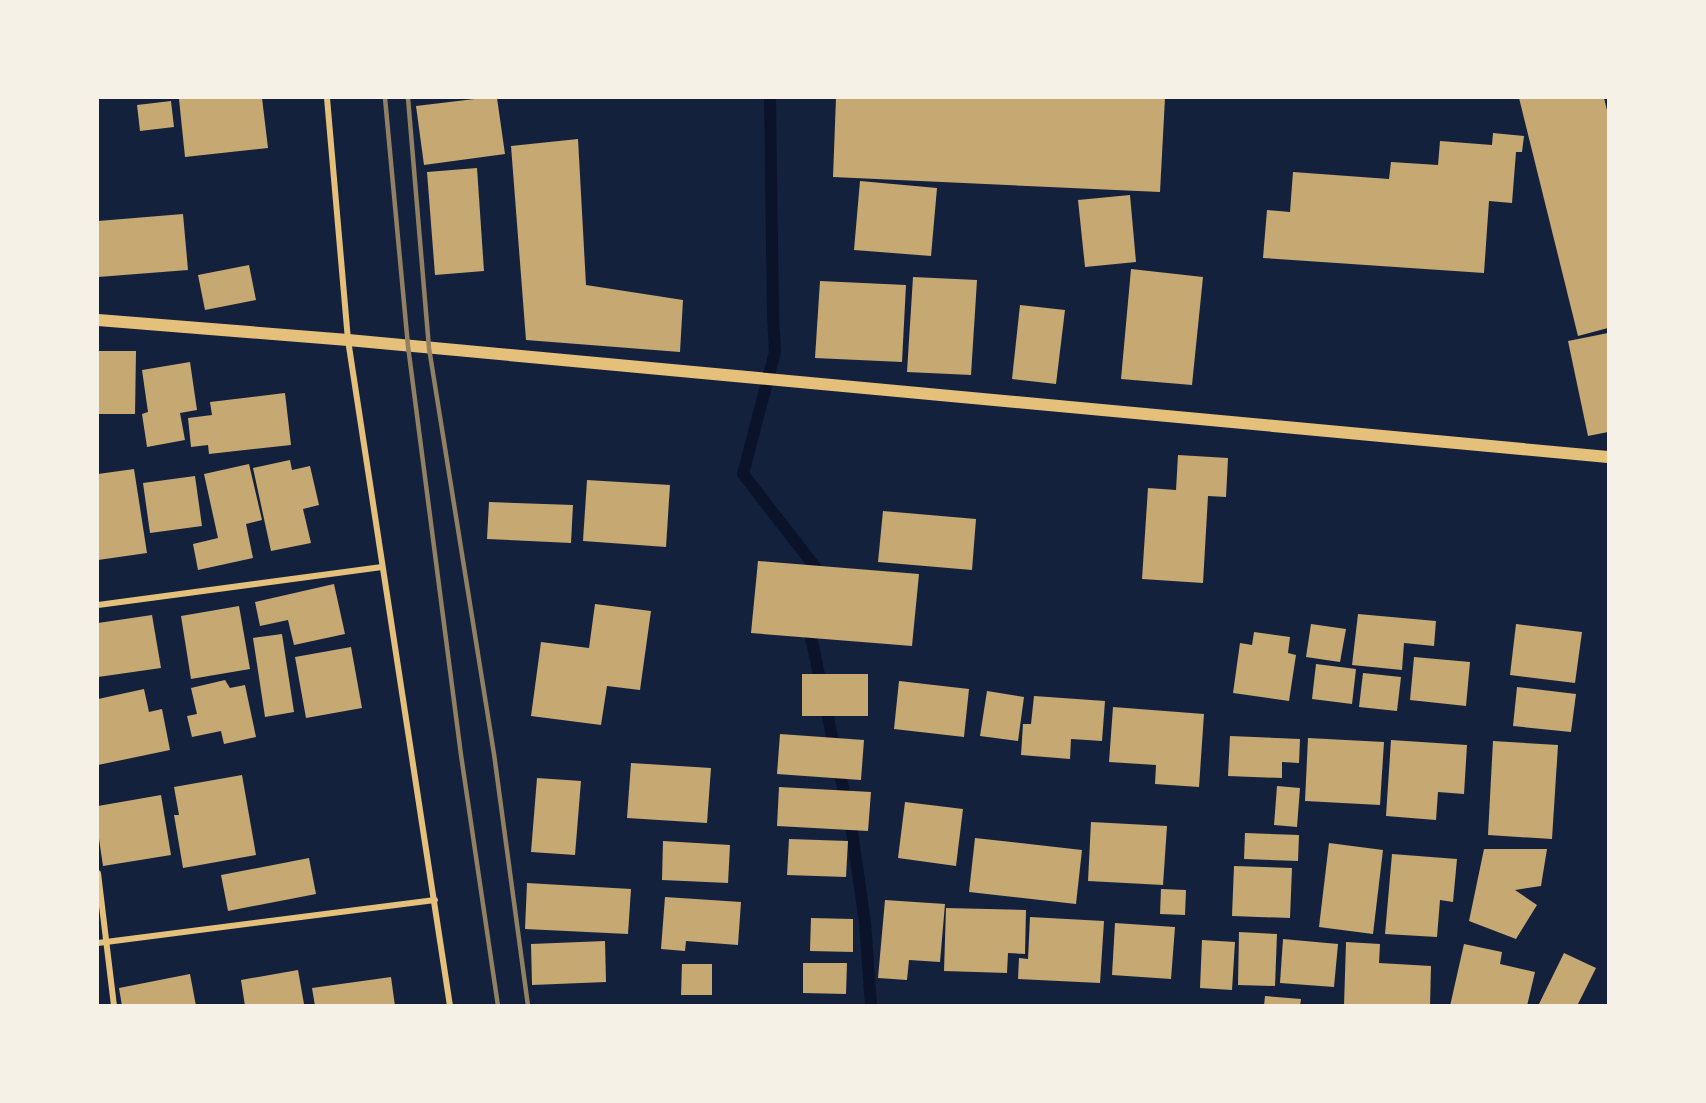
<svg xmlns="http://www.w3.org/2000/svg" width="1706" height="1103" font-family="'Fira Sans Condensed',sans-serif">
  <rect width="100%" height="100%" fill="#14213d"/>
  <g fill="none" stroke-linecap="round" stroke-linejoin="round">
    <g stroke="#0b132b" stroke-width="12">
      <polyline points="770,98 773,316 775,352 743,474 816,568 814,579"/>
      <polyline points="808,623 851,825 865,922 871,1006"/>
    </g>
  </g>
  <g fill="#c6a872">
    <polygon points="194,98 262,98 268,148 185,157 179,99"/>
    <polygon points="483,98 497,98 505,154 424,165 416,106"/>
    <polygon points="836,98 1165,98 1160,192 833,177"/>
    <polygon points="1519,98 1604,98 1608,114 1608,328 1578,336"/>
    <polygon points="171,101 174,127 140,131 137,105"/>
    <polygon points="1493,133 1524,136 1522,152 1516,152 1512,203 1489,201 1484,273 1263,258 1267,210 1290,212 1293,172 1389,179 1391,162 1438,165 1440,141 1492,145"/>
    <polygon points="578,139 586,285 683,300 680,352 526,340 511,146"/>
    <polygon points="477,168 484,271 435,275 427,172"/>
    <polygon points="860,181 937,188 931,256 854,250"/>
    <polygon points="1130,195 1136,262 1085,267 1078,200"/>
    <polygon points="183,214 188,270 98,277 98,221"/>
    <polygon points="249,265 256,300 205,310 198,275"/>
    <polygon points="1131,269 1203,277 1192,385 1121,379"/>
    <polygon points="913,277 977,280 971,375 907,372"/>
    <polygon points="820,281 906,285 902,362 815,358"/>
    <polygon points="1020,305 1065,310 1056,384 1012,379"/>
    <polygon points="1608,333 1608,432 1588,436 1568,341"/>
    <polygon points="98,351 136,351 135,414 98,414"/>
    <polygon points="190,362 197,410 180,413 185,440 147,447 142,414 148,412 142,370"/>
    <polygon points="285,393 291,445 209,454 208,445 191,447 188,418 212,415 210,402"/>
    <polygon points="1178,455 1228,458 1226,497 1208,496 1203,583 1142,579 1148,488 1176,490"/>
    <polygon points="290,460 292,470 310,466 319,505 303,509 311,543 271,551 253,468"/>
    <polygon points="249,464 262,520 246,524 253,558 198,570 193,544 218,538 204,474"/>
    <polygon points="134,469 147,553 98,560 98,474"/>
    <polygon points="195,476 202,526 150,533 143,483"/>
    <polygon points="587,480 670,485 666,547 583,541"/>
    <polygon points="489,502 573,505 571,543 487,539"/>
    <polygon points="883,511 976,519 972,570 878,562"/>
    <polygon points="758,561 919,574 912,646 751,633"/>
    <polygon points="334,584 345,634 294,645 288,620 260,626 255,602"/>
    <polygon points="595,604 651,611 640,690 607,686 601,725 531,716 541,642 589,648"/>
    <polygon points="239,606 250,669 191,679 181,616"/>
    <polygon points="1358,614 1436,621 1434,646 1404,643 1402,670 1352,665"/>
    <polygon points="152,615 161,668 98,677 98,623"/>
    <polygon points="1311,624 1346,629 1340,662 1306,657"/>
    <polygon points="1516,624 1582,632 1575,683 1510,675"/>
    <polygon points="1254,632 1290,637 1288,653 1296,655 1289,701 1233,693 1240,643 1252,645"/>
    <polygon points="282,634 294,712 265,717 253,638"/>
    <polygon points="351,647 362,708 306,718 295,657"/>
    <polygon points="1414,657 1470,662 1466,706 1410,700"/>
    <polygon points="1316,664 1356,669 1352,704 1312,699"/>
    <polygon points="1363,673 1401,677 1397,711 1359,707"/>
    <rect x="802" y="674" width="66" height="42"/>
    <polygon points="225,680 230,688 245,685 256,737 224,744 221,731 192,737 187,716 197,714 191,688"/>
    <polygon points="899,681 969,689 964,737 894,729"/>
    <polygon points="1517,687 1576,694 1571,732 1513,726"/>
    <polygon points="144,689 149,712 162,709 170,750 98,765 98,699"/>
    <polygon points="987,691 1024,697 1018,741 980,736"/>
    <polygon points="1034,696 1105,701 1102,741 1071,739 1070,759 1021,755 1023,724 1031,724"/>
    <polygon points="1113,707 1204,714 1199,787 1155,784 1156,765 1109,762"/>
    <polygon points="780,734 864,740 861,780 777,774"/>
    <polygon points="1230,736 1300,739 1299,763 1282,762 1282,778 1228,776"/>
    <polygon points="1308,738 1384,742 1380,805 1305,801"/>
    <polygon points="1391,740 1467,745 1464,794 1438,792 1436,820 1386,816"/>
    <polygon points="1493,741 1558,745 1552,839 1488,835"/>
    <polygon points="631,763 711,768 707,823 627,818"/>
    <polygon points="242,775 256,855 183,868 174,815 179,815 174,787"/>
    <polygon points="537,778 581,781 575,855 531,852"/>
    <polygon points="1277,786 1300,788 1297,827 1274,825"/>
    <polygon points="779,787 871,792 868,831 777,826"/>
    <polygon points="161,795 171,855 103,866 98,832 98,806"/>
    <polygon points="905,802 963,809 956,866 898,858"/>
    <polygon points="1091,822 1167,826 1163,885 1088,881"/>
    <polygon points="1245,833 1299,835 1298,861 1244,859"/>
    <polygon points="975,838 1082,850 1076,904 969,892"/>
    <polygon points="789,839 848,841 846,877 787,875"/>
    <polygon points="663,841 730,845 728,883 662,880"/>
    <polygon points="1329,843 1383,850 1373,934 1319,927"/>
    <polygon points="1484,849 1547,849 1541,886 1515,890 1537,905 1516,939 1469,921"/>
    <polygon points="1392,854 1457,859 1453,902 1440,900 1437,937 1385,934"/>
    <polygon points="309,858 316,894 228,911 221,875"/>
    <polygon points="1234,866 1292,868 1290,918 1232,916"/>
    <polygon points="527,883 631,889 628,934 525,929"/>
    <polygon points="1161,889 1186,890 1185,915 1160,914"/>
    <polygon points="665,897 741,902 738,945 686,941 685,951 661,949"/>
    <polygon points="885,900 945,904 940,962 909,960 907,980 878,978"/>
    <polygon points="946,908 1026,910 1025,954 1008,953 1007,973 944,971"/>
    <polygon points="1030,917 1104,921 1100,983 1018,979 1019,958 1028,959"/>
    <polygon points="811,918 853,919 853,952 810,951"/>
    <polygon points="1115,923 1175,927 1171,979 1112,975"/>
    <polygon points="1239,932 1277,934 1275,986 1238,985"/>
    <polygon points="1283,939 1338,944 1334,987 1280,983"/>
    <polygon points="1202,940 1235,942 1232,990 1200,988"/>
    <polygon points="605,941 606,982 532,985 531,944"/>
    <polygon points="1346,942 1380,944 1379,963 1431,966 1430,1006 1344,1006"/>
    <polygon points="1464,944 1502,952 1500,964 1535,972 1527,1006 1450,1006"/>
    <polygon points="1564,953 1596,968 1577,1006 1538,1006"/>
    <polygon points="803,963 847,963 846,994 803,993"/>
    <polygon points="682,964 712,964 712,995 681,995"/>
    <polygon points="298,970 304,1004 293,1006 245,1006 241,980"/>
    <polygon points="190,974 196,1006 122,1006 119,988"/>
    <polygon points="391,977 395,1006 315,1006 312,988"/>
    <polygon points="1265,996 1301,999 1300,1006 1264,1006"/>
  </g>
  <g fill="none" stroke-linecap="round" stroke-linejoin="round">
    <g stroke="#e5c07b" stroke-width="6">
      <polyline points="327,98 348,340 450,1006"/>
      <polyline points="98,605 382,567"/>
      <polyline points="98,873 114,1006"/>
      <polyline points="98,943 435,900"/>
    </g>
    <polyline stroke="#e5c07b" stroke-width="12" points="98,320 348,340 1608,457"/>
    <g stroke="#918062" stroke-width="4.5">
      <polyline points="385,98 408,346 461,755 498,1006"/>
      <polyline points="408,98 429,348 494,754 528,1006"/>
    </g>
  </g>
  <rect width="1706" height="1103" fill="none" stroke="#f6f1e7" stroke-width="198"/>
</svg>
